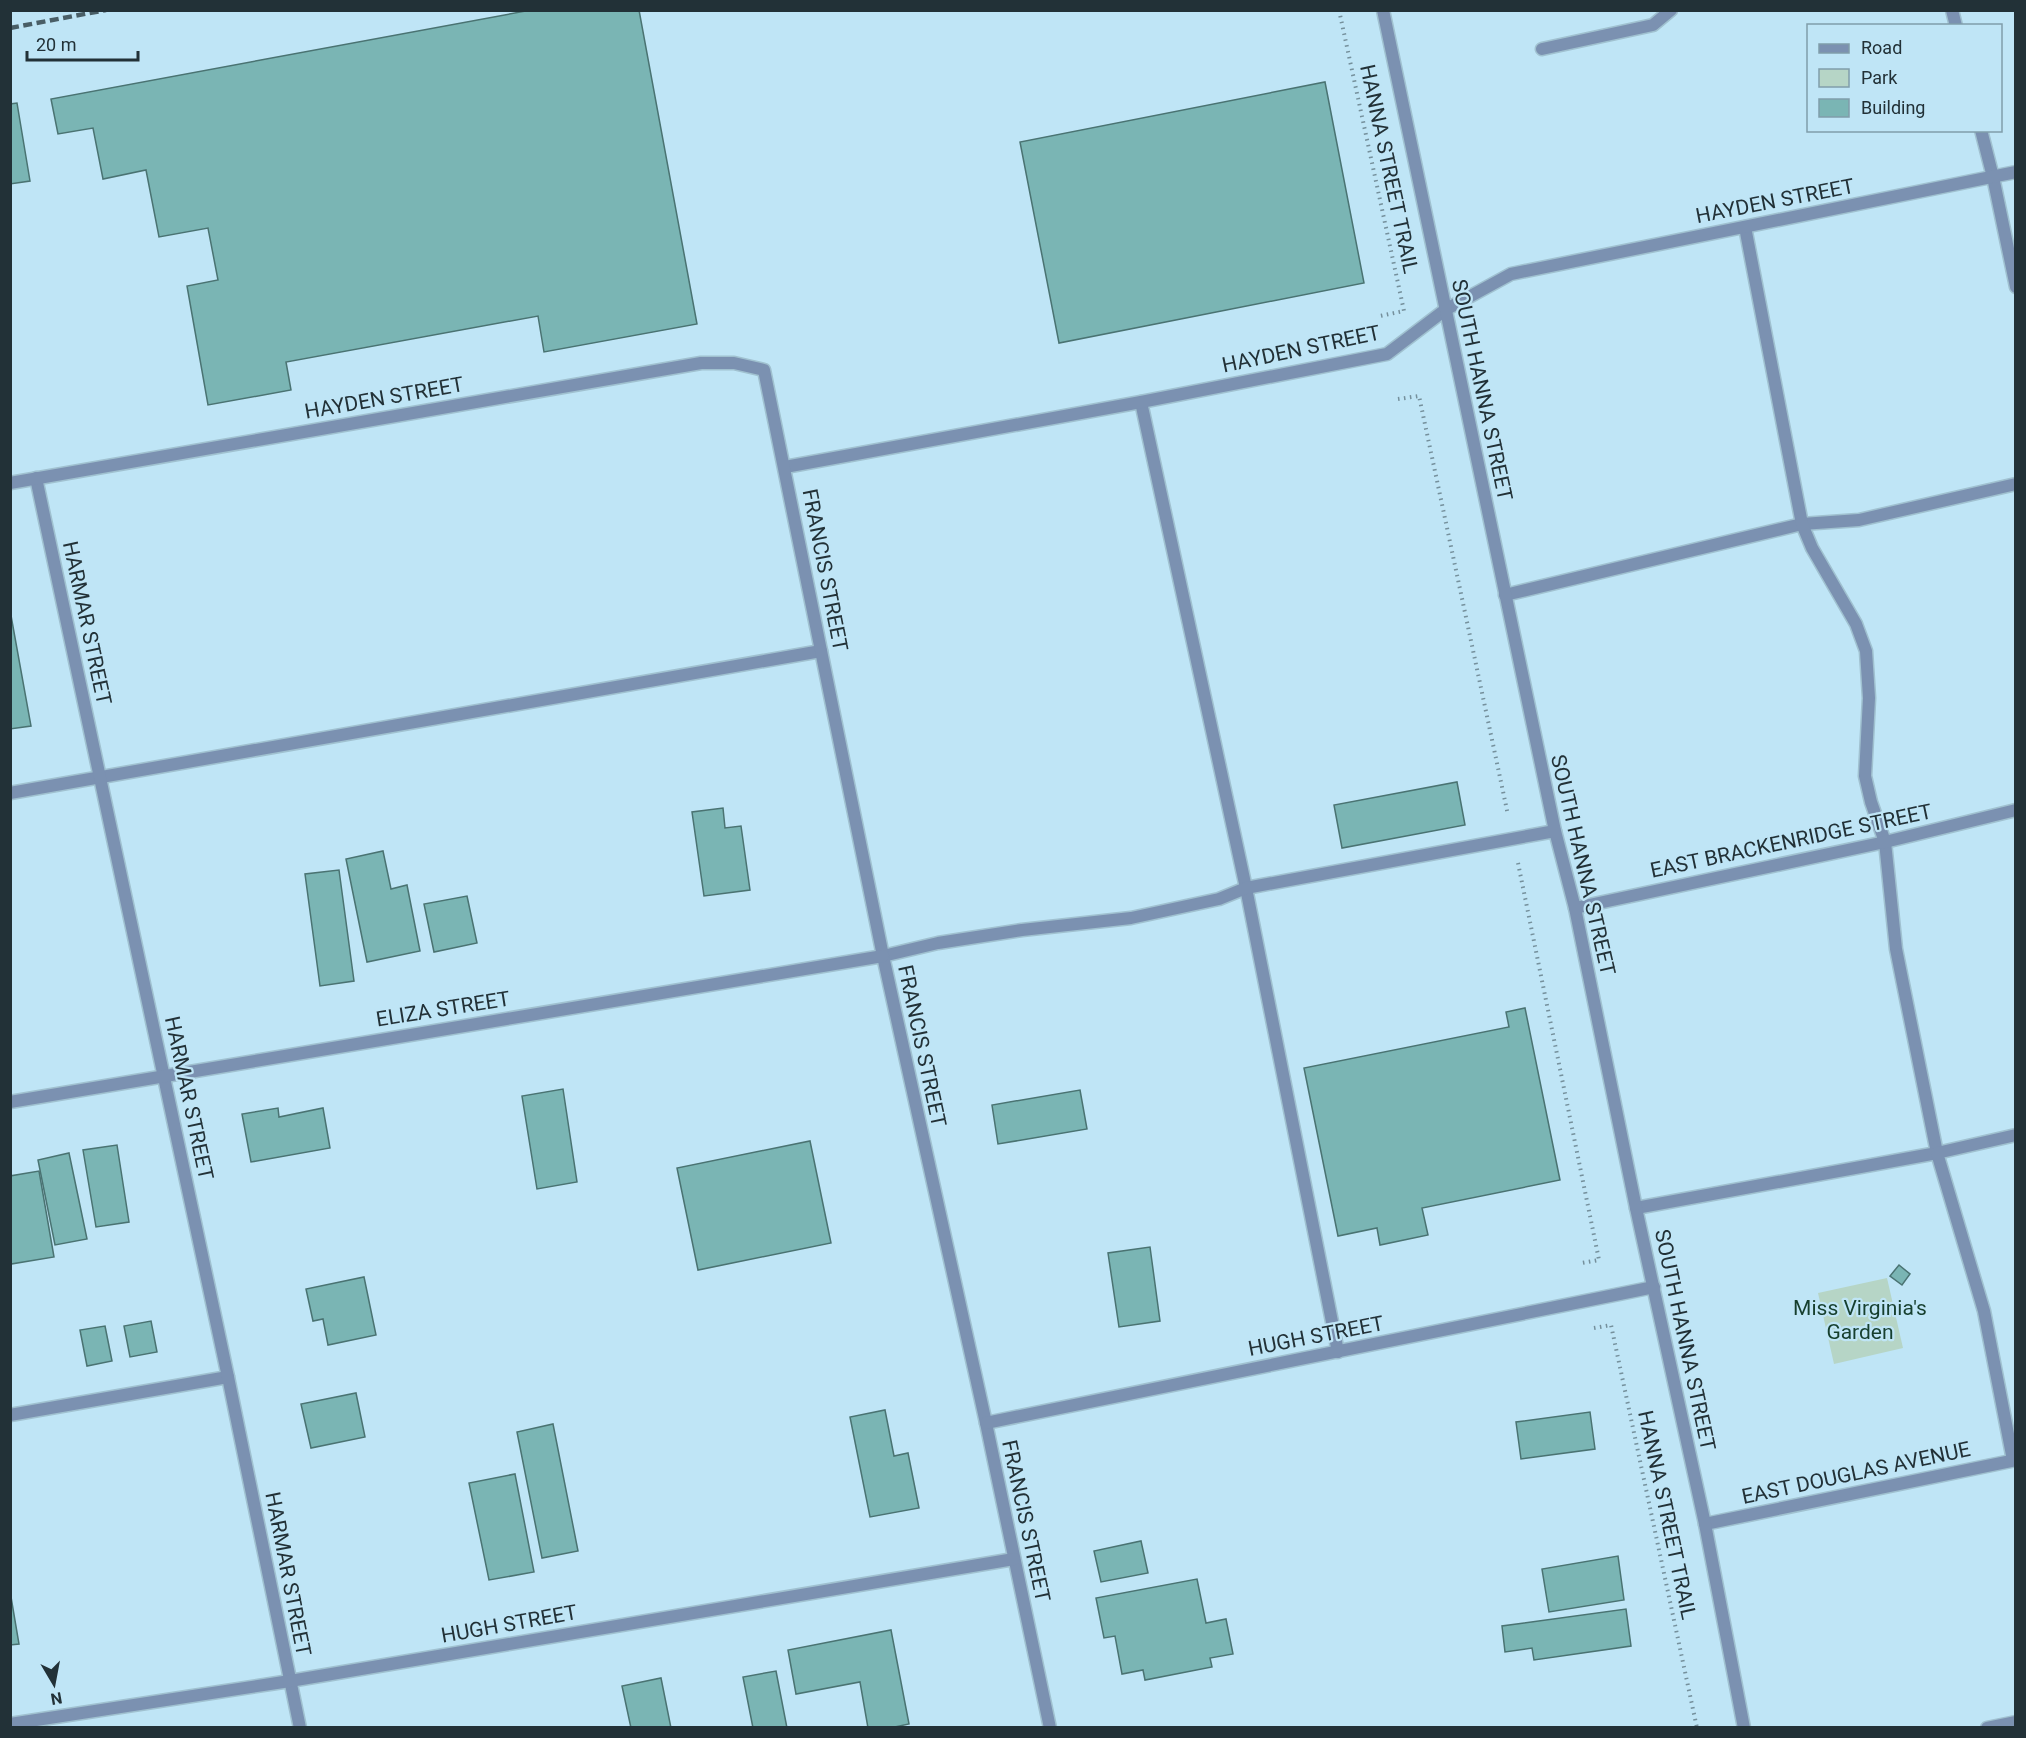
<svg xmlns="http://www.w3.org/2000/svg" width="2026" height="1738" font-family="Roboto,sans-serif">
  <rect width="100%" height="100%" fill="#bfe5f6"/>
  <polygon fill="#b6d5c6" points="1887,1278 1903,1348 1834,1364 1818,1293"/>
  <g fill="#7ab5b4" stroke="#4a7372" stroke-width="1.5">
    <polygon points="531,10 639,10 697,324 544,352 538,316 286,362 291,390 208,405 187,286 218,280 208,228 159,237 146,170 103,179 93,128 58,134 51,99"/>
    <polygon points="1325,82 1364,283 1059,343 1020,142"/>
    <polygon points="17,103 30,181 10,184 10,104"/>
    <polygon points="10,610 31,726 10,729"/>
    <polygon points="1457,782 1465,825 1342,848 1334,805"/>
    <polygon points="723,808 725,828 741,826 750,890 704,896 692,812"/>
    <polygon points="383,851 391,889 407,885 420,951 367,962 346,859"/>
    <polygon points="339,870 354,981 320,986 305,874"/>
    <polygon points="467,896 477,943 434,952 424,904"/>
    <polygon points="1525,1008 1560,1180 1422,1208 1428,1235 1380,1245 1377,1228 1338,1236 1304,1068 1509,1027 1506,1012"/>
    <polygon points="563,1089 577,1182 537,1189 522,1096"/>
    <polygon points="1080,1090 1087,1129 998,1144 992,1105"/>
    <polygon points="278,1108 279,1117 323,1108 330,1148 251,1162 242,1114"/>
    <polygon points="810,1141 831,1243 698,1270 677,1168"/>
    <polygon points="117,1145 129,1222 96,1227 83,1150"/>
    <polygon points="69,1153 87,1239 55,1245 38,1160"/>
    <polygon points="39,1171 54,1257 11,1264 10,1176"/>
    <polygon points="1150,1247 1160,1321 1119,1327 1108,1253"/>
    <polygon points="1899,1265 1910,1274 1902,1285 1890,1276"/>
    <polygon points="364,1277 376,1335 328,1345 323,1319 313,1321 306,1289"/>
    <polygon points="151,1321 157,1352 130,1357 124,1326"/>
    <polygon points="105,1326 112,1361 87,1366 80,1330"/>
    <polygon points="356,1393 365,1437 311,1448 301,1404"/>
    <polygon points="885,1410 894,1456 908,1453 919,1508 870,1517 850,1417"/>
    <polygon points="1590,1412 1595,1449 1521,1459 1516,1422"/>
    <polygon points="553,1424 578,1551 542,1558 517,1432"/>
    <polygon points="515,1474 534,1572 489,1580 469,1483"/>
    <polygon points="1141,1541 1148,1573 1101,1582 1094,1551"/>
    <polygon points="1618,1556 1624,1600 1549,1612 1542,1569"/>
    <polygon points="1197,1579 1206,1623 1226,1619 1233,1654 1210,1658 1212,1667 1145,1680 1143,1670 1122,1674 1115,1636 1104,1638 1096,1598"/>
    <polygon points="10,1591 19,1644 10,1645"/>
    <polygon points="1626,1609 1631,1646 1534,1660 1532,1648 1505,1652 1502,1626"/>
    <polygon points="891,1630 909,1724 890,1728 868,1728 860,1682 796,1694 788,1650"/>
    <polygon points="776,1671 787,1728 753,1728 743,1677"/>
    <polygon points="661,1678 671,1728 631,1728 622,1686"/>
  </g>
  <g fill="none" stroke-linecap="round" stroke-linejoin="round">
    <defs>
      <g id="service">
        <polyline points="1952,10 1956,26"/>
        <polyline points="1542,49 1653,25 1671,10"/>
        <polyline points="1981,130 1993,177"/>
        <polyline points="1141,402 1246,888 1338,1352"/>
        <polyline points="1505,595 1802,524 1859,520 2016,484"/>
        <polyline points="10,793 821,651"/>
        <polyline points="883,956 938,943 1022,930 1131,918 1219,899 1246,888 1555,831"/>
        <polyline points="1636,1208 1937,1153 1896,949 1885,842 1871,802 1865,776 1869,698 1866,651 1856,624 1812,548 1802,524 1745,227"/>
        <polyline points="10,1415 228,1377"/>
        <polyline points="2013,1460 1984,1311 1937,1153 2016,1135"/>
        <polyline points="1987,1728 2016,1722"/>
      </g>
      <g id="minor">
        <polyline points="1993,177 2016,287"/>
        <polyline points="785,467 1141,402 1387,354 1445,310 1511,274 2016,172"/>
        <polyline points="36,478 228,1377 300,1728"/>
        <polyline points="10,483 701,363 734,363 764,370 883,956 986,1423 1050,1728"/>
        <polyline points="1575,908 1885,842 2016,810"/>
        <polyline points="10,1102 883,956"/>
        <polyline points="986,1423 1654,1287"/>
        <polyline points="1705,1524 2016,1460"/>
        <polyline points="10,1724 290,1681 1014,1559"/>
      </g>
      <polyline id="tertiary" points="1383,10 1555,831 1575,908 1636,1208 1705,1524 1744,1728"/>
    </defs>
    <use href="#service" stroke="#a0c1d0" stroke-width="15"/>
    <use href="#minor" stroke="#a0c1d0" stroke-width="15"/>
    <use href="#tertiary" stroke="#a0c1d0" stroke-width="15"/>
    <g stroke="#75909c" stroke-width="4" stroke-dasharray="1.5 4.5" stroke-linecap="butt">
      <polyline points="1339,10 1404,311 1380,316"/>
      <polyline points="1398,399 1419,396 1508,815"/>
      <polyline points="1518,863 1599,1260 1582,1263"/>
      <polyline points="1594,1328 1611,1325 1697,1728"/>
    </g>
    <use href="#service" stroke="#7b91b1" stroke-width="12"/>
    <use href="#minor" stroke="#7b91b1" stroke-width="12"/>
    <use href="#tertiary" stroke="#7b91b1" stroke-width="12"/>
    <polyline stroke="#495e66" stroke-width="4.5" stroke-dasharray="9 4.5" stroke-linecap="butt" points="10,28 106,10"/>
  </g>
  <g text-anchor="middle" stroke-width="4.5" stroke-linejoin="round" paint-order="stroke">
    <g font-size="21" fill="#223137" stroke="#bfe5f6">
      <text transform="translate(1389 169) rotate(78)" y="7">HANNA STREET TRAIL</text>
      <text transform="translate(1775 201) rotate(-11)" y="7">HAYDEN STREET</text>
      <text transform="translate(1301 349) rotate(-12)" y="7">HAYDEN STREET</text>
      <text transform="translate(1482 390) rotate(78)" y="7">SOUTH HANNA STREET</text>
      <text transform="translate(384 398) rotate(-10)" y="7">HAYDEN STREET</text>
      <text transform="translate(825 570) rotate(79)" y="7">FRANCIS STREET</text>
      <text transform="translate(87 623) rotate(78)" y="7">HARMAR STREET</text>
      <text transform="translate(1791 841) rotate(-12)" y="7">EAST BRACKENRIDGE STREET</text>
      <text transform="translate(1583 865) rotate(77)" y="7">SOUTH HANNA STREET</text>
      <text transform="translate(443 1009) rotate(-9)" y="7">ELIZA STREET</text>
      <text transform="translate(922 1046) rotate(78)" y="7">FRANCIS STREET</text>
      <text transform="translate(189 1098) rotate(78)" y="7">HARMAR STREET</text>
      <text transform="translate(1316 1336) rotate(-11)" y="7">HUGH STREET</text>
      <text transform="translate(1685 1340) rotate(78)" y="7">SOUTH HANNA STREET</text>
      <text transform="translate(1856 1473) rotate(-12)" y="7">EAST DOUGLAS AVENUE</text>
      <text transform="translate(1667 1515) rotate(78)" y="7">HANNA STREET TRAIL</text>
      <text transform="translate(1026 1521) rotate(78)" y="7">FRANCIS STREET</text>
      <text transform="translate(288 1574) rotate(79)" y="7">HARMAR STREET</text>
      <text transform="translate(509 1624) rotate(-10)" y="7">HUGH STREET</text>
    </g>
    <g font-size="21" fill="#163f2e" stroke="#bfe5f6">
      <text x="1860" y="1315">Miss Virginia's<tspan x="1860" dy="24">Garden</tspan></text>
    </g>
  </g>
  <rect width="2026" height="1738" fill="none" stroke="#223137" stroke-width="24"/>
  <rect x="1807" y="24" width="195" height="108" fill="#bfe5f6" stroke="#809daa" stroke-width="1.5"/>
  <rect x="1819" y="44" width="30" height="9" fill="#7b91b1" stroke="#809daa" stroke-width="1.5"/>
  <text x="1861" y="54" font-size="18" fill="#223137">Road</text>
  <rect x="1819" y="69" width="30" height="18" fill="#b6d5c6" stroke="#809daa" stroke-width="1.5"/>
  <text x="1861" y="84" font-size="18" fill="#223137">Park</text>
  <rect x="1819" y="99" width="30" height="18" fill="#7ab5b4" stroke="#809daa" stroke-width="1.5"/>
  <text x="1861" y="114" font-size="18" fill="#223137">Building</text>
  <g transform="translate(54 1684) rotate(170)" stroke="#bfe5f6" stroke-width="4.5" paint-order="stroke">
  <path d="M0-4.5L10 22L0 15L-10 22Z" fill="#223137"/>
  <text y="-9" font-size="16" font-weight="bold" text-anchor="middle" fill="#223137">N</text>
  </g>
  <path d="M27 51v9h111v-9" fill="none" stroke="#223137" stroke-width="3"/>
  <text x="36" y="51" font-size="18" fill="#223137" stroke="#bfe5f6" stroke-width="4.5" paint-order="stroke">20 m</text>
</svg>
